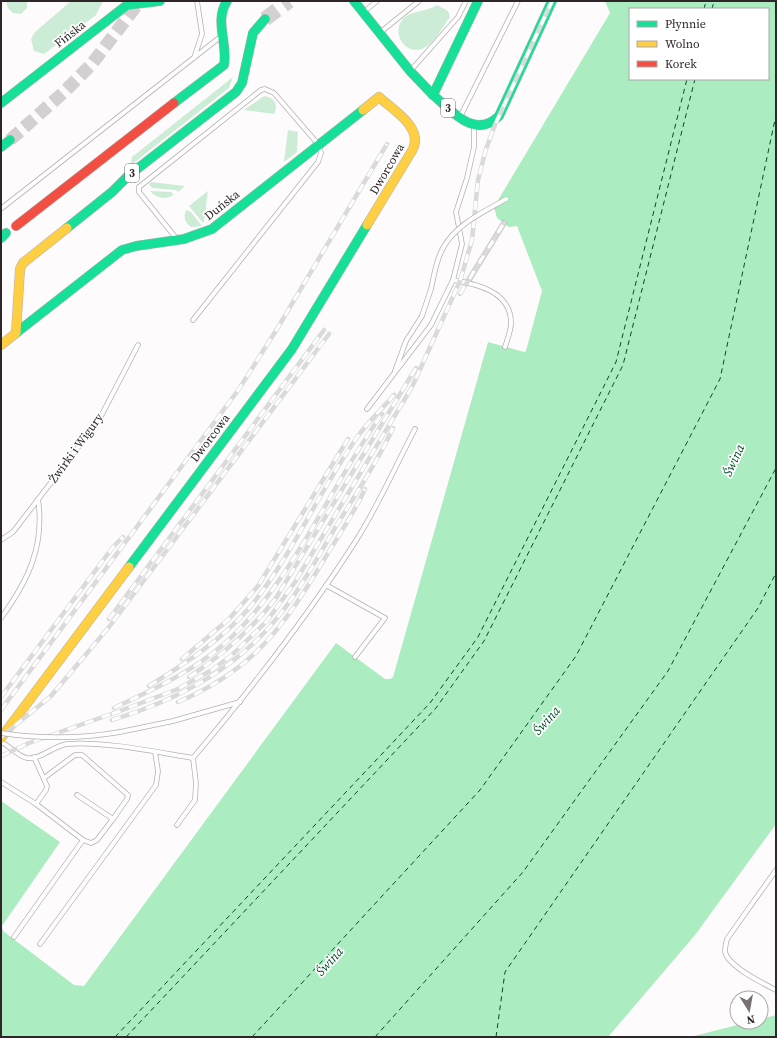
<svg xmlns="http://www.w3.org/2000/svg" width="777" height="1038" font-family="'Source Serif 4',serif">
  <rect width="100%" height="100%" fill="#fdfbfc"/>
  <g fill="#cdecd6">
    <polygon points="6,1 27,1 27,8 21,14 13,13 8,8"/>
    <polygon points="71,1 103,1 96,15 44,54 34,51 31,39 35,32"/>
    <path d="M437,5L448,11L450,17C443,26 435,43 424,48C407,57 390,34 403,19C411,10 427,12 437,5Z"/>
    <polygon points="233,77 229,88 131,165 132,157"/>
    <path d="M264,96C274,97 279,105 274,114L244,110Z"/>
    <polygon points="288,130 298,132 297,152 284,162"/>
    <polygon points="151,182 185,186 178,192 176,190 152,188 149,184"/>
    <path d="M150,191L171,192L174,195C165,200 157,199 150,191Z"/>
    <polygon points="208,191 204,222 203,223 189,206"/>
    <path d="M186,210L191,212L202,226L191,227C185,223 183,217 186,210Z"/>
  </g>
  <g fill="#abedc1" fill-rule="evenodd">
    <path d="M605,1H776V824L695,935L608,1037H1V801L60,842L2,926L3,931L74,985L84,986L336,643L385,679H390L393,677L488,342L524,352L526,351L542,291L517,226L509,227L497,218L494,207L610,13ZM630,9H768V79H630Z"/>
    <polygon points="776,1015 776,1037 690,1037 749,1022 761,1022 761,1019"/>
  </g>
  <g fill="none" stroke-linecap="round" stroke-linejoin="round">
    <g stroke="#004d27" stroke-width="1" stroke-dasharray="5 4" stroke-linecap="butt">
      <polyline points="704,9 706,1"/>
      <polyline points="712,9 714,1"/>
      <polyline points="115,1037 430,703 478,637 616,362 687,79"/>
      <polyline points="126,1037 436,708 484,641 623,365 695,79"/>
      <polyline points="252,1037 480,790 576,656 720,379 776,115"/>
      <polyline points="375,1037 523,872 668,671 776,468"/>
      <polyline points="496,1037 505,972 758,608 776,573"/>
    </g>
    <polyline stroke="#d4d0d2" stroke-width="13" stroke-dasharray="13 6" stroke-linecap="butt" points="10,140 64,92 91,65 140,1"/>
    <polyline stroke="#d4d0d2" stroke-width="15" stroke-dasharray="15 8" stroke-linecap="butt" points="265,19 289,1"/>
    <defs>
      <g id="lane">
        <polyline points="365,11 377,1"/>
        <polyline points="382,31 419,1"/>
        <polyline points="194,58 202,34 197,1"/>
        <polyline points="412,69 458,17 466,1"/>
        <polyline points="461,115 518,1"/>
        <polyline points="2,208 219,38"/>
        <polyline points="176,238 143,197 139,192 139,187 261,90 265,89 274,93 318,144 321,153 318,162 193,320"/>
        <path d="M453,280C478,284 511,292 511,323C511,331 507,340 505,347"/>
        <polyline points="467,283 504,223"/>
        <polyline points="395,371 406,341 422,316 431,289"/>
        <polyline points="367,409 431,325 453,280 462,244 456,212 467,178 474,147 474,128"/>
        <polyline points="1,540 13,532 99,420 138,345"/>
        <polyline points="326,585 385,618 355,657"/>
        <path d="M1,618C28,581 45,546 38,499"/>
        <polyline points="120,732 173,721 240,702"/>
        <path d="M1,742C10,746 17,756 27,758C40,760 53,746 67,744C104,741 156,752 193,758C252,688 308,616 357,539C378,506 396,465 415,429"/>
        <polyline points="34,757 47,786 46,790 36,804"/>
        <polyline points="44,778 75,755 82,755 128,795 127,799 113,819"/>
        <polyline points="1,782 36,804 83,840"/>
        <polyline points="177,825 195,800 196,783 193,758"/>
        <path d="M776,870L727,939C726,943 725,948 725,952C729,967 762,983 776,990"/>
        <polyline points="14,937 83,840 91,843 97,840 113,819 77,795"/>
        <polyline points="40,944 156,785 158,771 155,752"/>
      </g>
      <g id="fast">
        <polyline points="354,1 410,71 433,95"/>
        <path d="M478,1L433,95C452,111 475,140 499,116L552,1"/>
        <polyline points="1,103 127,5 160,1"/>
        <path d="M174,103L224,65C228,43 214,21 227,1"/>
        <polyline points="1,147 10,140"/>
        <polyline points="67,228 112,192 128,176 236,92 242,83 253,33 265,19"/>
        <polyline points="1,238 6,233"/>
        <polyline points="16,333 122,250 136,246 184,239 212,229 363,110"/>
        <polyline points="129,567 292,349 367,225"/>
      </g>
      <g id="slow">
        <path d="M363,110L379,97C393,110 423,127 413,149L367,225"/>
        <polyline points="1,345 16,333 20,269 23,263 67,228"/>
        <polyline points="1,738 129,567"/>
      </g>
      <polyline id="jam" points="16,226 174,103"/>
    </defs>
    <use href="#lane" stroke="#b6b1b2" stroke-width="5.5"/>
    <use href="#fast" stroke="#b6b1b2" stroke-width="10"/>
    <use href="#slow" stroke="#b6b1b2" stroke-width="10"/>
    <use href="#jam" stroke="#b6b1b2" stroke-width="10"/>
    <use href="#lane" stroke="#fffeff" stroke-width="4"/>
    <use href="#fast" stroke="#16e098" stroke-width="9"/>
    <use href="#slow" stroke="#ffcf43" stroke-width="9"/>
    <use href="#jam" stroke="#f24e42" stroke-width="9"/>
    <defs>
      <g id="rail">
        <polyline points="460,294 504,223"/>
        <polyline points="109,619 324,330"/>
        <polyline points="182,659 229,619 258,586 348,439"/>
        <path d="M189,677C223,655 251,630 276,598L416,368"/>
        <path d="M149,686C186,663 222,640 251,606C293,554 319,491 358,436C369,421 382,409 394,395"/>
        <polyline points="1,697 113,547 123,537"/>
        <path d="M178,702C254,670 284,626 325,558C339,535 354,513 365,489"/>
        <path d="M114,708C152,690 192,672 224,644C292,584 329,488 382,414"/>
        <polyline points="1,710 239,389 277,329 387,144"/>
        <polyline points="112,714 178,689 212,670 232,655 267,621 295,582 412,387 460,281 472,240 478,180 486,149 495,125 552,1"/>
        <path d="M112,720C181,699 242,666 285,608C304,583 319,555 335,528C355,495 377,463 393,428"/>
        <polyline points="1,737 51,696 109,627 329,334"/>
        <polyline points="1,756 29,743 117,712"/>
      </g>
    </defs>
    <use href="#rail" stroke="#dadada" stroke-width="4.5"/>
    <use href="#rail" stroke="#fff" stroke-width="3" stroke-dasharray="9" stroke-linecap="butt"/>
    <defs>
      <g id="lane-bridge">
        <path d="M431,289C434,276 436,260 443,248C456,224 484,212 506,199"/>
        <path d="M1,733C41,739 80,739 120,732"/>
      </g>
    </defs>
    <use href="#lane-bridge" stroke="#b6b1b2" stroke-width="5.5" stroke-linecap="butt"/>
    <use href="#lane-bridge" stroke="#fffeff" stroke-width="4"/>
  </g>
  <g text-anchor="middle" stroke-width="3.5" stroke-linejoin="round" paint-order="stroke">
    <g fill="#fff" stroke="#6d6768" stroke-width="1">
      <rect x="441" y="99" width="14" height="18" rx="3"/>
      <rect x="125" y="164" width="14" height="18" rx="3"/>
    </g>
    <g font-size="11" font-weight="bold" fill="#2e2628">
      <text x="448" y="112">3</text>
      <text x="132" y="177">3</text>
    </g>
    <g font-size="12" fill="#2e2628" stroke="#fff">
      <text transform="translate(70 34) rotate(-38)" y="4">Fińska</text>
      <text transform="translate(387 169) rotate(-60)" y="4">Dworcowa</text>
      <text transform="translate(222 205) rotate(-38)" y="4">Duńska</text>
      <text transform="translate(210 438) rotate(-53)" y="4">Dworcowa</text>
      <text transform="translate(76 448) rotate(-54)" y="4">Żwirki i Wigury</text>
    </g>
    <g font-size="13" font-style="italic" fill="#004d27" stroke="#fff">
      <text transform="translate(733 460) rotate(-65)" y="5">Świna</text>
      <text transform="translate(546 720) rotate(-48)" y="5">Świna</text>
      <text transform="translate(329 961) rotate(-48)" y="5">Świna</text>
    </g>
  </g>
  <rect width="777" height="1038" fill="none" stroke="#2e2628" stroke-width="4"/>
  <rect x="629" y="8" width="140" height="72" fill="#ffffff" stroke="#aba8a9"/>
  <rect x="637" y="21" width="20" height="6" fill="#16e098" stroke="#aba8a9"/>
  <text x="665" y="28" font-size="12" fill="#2e2628">Płynnie</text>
  <rect x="637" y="41" width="20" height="6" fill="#ffcf43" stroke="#aba8a9"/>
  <text x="665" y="48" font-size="12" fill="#2e2628">Wolno</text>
  <rect x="637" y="61" width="20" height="6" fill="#f24e42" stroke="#aba8a9"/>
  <text x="665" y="68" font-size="12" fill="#2e2628">Korek</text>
  <g transform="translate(749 1010) rotate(169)"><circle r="19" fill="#ffffff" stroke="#aba8a9"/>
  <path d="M0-3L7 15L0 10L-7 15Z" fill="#767172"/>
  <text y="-6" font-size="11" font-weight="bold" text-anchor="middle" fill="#2e2628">N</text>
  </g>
</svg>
